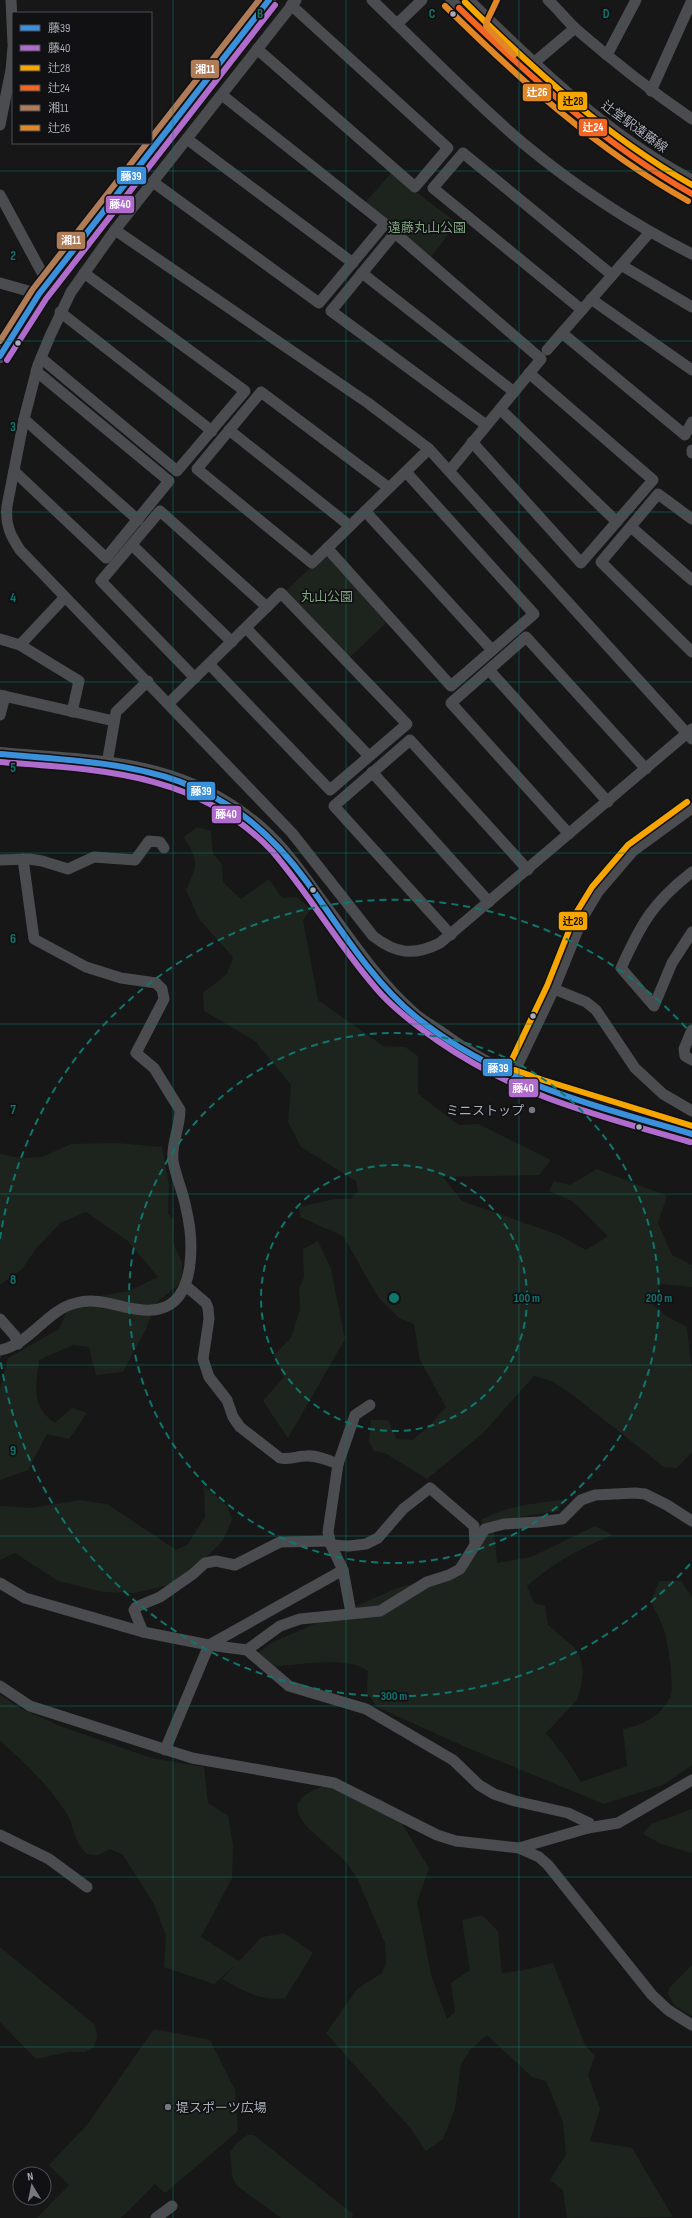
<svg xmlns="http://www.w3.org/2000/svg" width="692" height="2218" font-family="'Sofia Sans Condensed','Noto Sans JP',sans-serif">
  <rect width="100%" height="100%" fill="#171717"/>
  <g fill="#1d241e">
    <polygon points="391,173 457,223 431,257 365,203"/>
    <polygon points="326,557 330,558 387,622 349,658 285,592 311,567 314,569"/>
    <path d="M197,827L211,831L213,854L222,864L223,882L241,899L269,879L282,898L297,897L311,909L303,920L318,1000L383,1046L405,1047L418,1056V1094L459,1125L478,1124L551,1160L539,1175L443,1177L462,1201L559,1235L586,1250L608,1236L572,1201L549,1191L554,1181L570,1185L597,1169L667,1196L658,1223L672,1255L692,1265V1287L661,1284L650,1302L666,1316L687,1327L692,1370V1452L677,1468L664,1467L570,1393L552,1381L534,1376L483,1433L427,1479L385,1453L374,1451L369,1442L371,1420H388L397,1439L413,1440L430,1425L446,1407L420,1360L414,1324L399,1318L378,1297L343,1236L300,1217V1207L335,1199H351L358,1191L356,1181L301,1147L288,1122L291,1085L255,1041L204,1011L203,993L227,974L233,957L199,919L186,890C198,863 199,863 184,837Z"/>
    <path d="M116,1143L162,1147L169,1185L168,1214L174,1220L173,1242L182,1263L183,1281L155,1304L146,1329L123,1372L96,1375L89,1347L73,1345L39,1360C36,1386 30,1406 55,1423L72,1408L87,1413L69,1439L47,1434L28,1470L0,1480V1389L8,1358L59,1329L67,1311L88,1298L129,1291L158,1277L128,1241L86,1212L60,1223L35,1250L22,1269L0,1285V1154L21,1158L42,1157L71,1144Z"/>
    <polygon points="318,1241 331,1269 345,1339 288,1438 263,1401 284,1377 274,1355 291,1338 300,1310 299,1289 304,1277 303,1249"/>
    <polygon points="204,1486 228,1507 232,1520 223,1540 182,1582 134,1593 102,1592 58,1581 15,1553 0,1560 0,1506 32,1508 80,1500 107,1504 176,1550 188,1544 205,1517"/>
    <path d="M563,1500L559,1511L493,1521L497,1563L531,1557L595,1526L613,1535C579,1549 555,1562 527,1586L534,1603L545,1606L548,1625L574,1647L580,1657L583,1671L581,1687L577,1700L546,1733L565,1757L581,1782L627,1766L623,1729C643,1725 662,1716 671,1695C674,1686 668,1640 664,1630C661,1620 655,1611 651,1602L659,1581H681L692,1597V1765L663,1785L604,1804L463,1746L377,1707L367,1693L368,1671C344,1654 293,1667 263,1667L256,1654L273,1642L395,1589L466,1567L480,1546L482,1519C509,1506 534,1503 563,1500Z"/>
    <path d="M0,1695L20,1708L60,1726L151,1758L204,1767L208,1803L228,1816L233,1845L232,1878L201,1937L239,1961L262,1937L284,1933L313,1953L285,1998C263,2002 241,1990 222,1979L234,1966L214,1984L164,1967L166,1936L154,1904L123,1855L110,1849L98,1855L87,1854C74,1843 75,1828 67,1814C49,1786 25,1762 0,1741Z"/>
    <path d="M334,1784L383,1800L399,1819L429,1868L417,1902L431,1975L447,2019L455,2012L451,1983L470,1970L462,1920L482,1915L498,1931L502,1973L524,1970L553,1963L585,2045L595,2056L588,2075L600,2109L590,2141L632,2148L673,2217L567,2218L563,2190L550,2180L566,2154L563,2122L546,2081L532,2077L487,2035L470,2050L461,2064L455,2109L443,2139L426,2151L411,2129L326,2033L357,1989L382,1973L386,1963L385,1943L357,1878L346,1862L308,1828L299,1816L297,1805C306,1790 318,1788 334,1784Z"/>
    <polygon points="692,1809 692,1853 661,1844 643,1834 651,1824"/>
    <polygon points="0,1947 95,2025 97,2037 94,2047 85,2052 68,2052 36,2059 0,2022"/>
    <polygon points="692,1965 692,2016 675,2006 668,1994 670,1987"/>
    <polygon points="154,2029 210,2040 235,2090 238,2131 165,2193 155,2184 121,2218 37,2218 69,2185 49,2165 87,2125"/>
    <polygon points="247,2135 254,2135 353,2214 352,2218 281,2218 236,2185 232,2175 230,2152 236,2144"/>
  </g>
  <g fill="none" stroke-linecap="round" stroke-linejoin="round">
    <g stroke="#4b4c50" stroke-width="11">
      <polyline points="11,0 13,44"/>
      <path d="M296,0L115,230L71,292L50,336L38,365L24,419L7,506C5,524 10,535 20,550L292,833L373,936C396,954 414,956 440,943L692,729"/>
      <path d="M372,0C422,48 471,99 524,144C576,187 632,224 692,254"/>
      <path d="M451,0C523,73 600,146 692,194"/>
      <path d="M469,0C537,67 607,135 692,180"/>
      <path d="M548,0C558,9 566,20 576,29C613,61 651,91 692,119"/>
      <polyline points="397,24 422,0"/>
      <polyline points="257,49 415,187 448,148 291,5"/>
      <polyline points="607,55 636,0"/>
      <polyline points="530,66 575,28"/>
      <polyline points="651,91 692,0"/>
      <polyline points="0,125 11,70 13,47"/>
      <polyline points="187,139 353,263"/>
      <polyline points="153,182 319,303 385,224 222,95"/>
      <polyline points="0,195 47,282"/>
      <polyline points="115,230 368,403 429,449 692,739"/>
      <polyline points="621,265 692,307"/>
      <polyline points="362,273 514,392"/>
      <polyline points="0,283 39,294"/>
      <polyline points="591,299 692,370"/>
      <polyline points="582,310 433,188 463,153 612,275"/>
      <polyline points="60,312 212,431"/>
      <polyline points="562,333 685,435 692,422"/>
      <polyline points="547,350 650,232"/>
      <polyline points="41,358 177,471 245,391 84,273"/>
      <polyline points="500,409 617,522"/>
      <polyline points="24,419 138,520"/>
      <polyline points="229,430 350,526"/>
      <polyline points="472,442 581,563 653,480 529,373"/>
      <polyline points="692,450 692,453"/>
      <path d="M450,470C480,433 511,396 541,359L395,233L331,311L486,425"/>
      <polyline points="14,471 106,558 169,481 36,371"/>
      <polyline points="389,488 261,392 197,469 312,563 429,449"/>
      <polyline points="365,511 492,650"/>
      <polyline points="692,519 658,494 601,562 692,652"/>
      <polyline points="631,527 692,580"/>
      <polyline points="132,545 232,642"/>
      <polyline points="327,548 451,686 534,614 406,472"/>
      <polyline points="246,628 369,756"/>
      <polyline points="0,639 20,645 65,597"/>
      <polyline points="20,645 79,681 72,712"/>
      <polyline points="489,670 608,802"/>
      <polyline points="195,678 101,581 160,511 267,607"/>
      <polyline points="0,695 114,721"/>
      <polyline points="168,704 281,593 407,724 330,790 209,664"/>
      <polyline points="0,715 5,696"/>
      <polyline points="107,764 116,712 148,681"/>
      <polyline points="372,772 489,902"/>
      <polyline points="569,834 451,703 526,637 646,769"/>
      <polyline points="0,860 29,859 42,861 68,869 94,857 135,860 149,841 160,842 164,848"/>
      <path d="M692,872C653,902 641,924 621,968L654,1006L672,963L692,932"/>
      <polyline points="451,935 334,806 410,740 528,870"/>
      <polyline points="554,989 586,1002 596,1010 635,1068 663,1094 692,1111"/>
      <polyline points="692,1030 684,1049 685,1056 692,1060"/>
      <polyline points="512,1077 554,989 583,917 598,892 633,851 692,808"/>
      <path d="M186,1286L206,1303L208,1308L209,1319L203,1359L209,1377L227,1400L233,1417L240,1427L280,1458C289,1460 297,1456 306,1456C317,1455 328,1460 338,1464L328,1532L331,1545L343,1570L351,1613"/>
      <polyline points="0,1319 15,1336 18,1344"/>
      <path d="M0,1350C31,1344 46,1310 76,1303C104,1295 131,1315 159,1309C198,1300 193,1237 186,1208C183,1192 176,1177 173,1161C171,1143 180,1128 180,1110L154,1068L136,1053L164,999L162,989L156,983L121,978L86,967L34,939L23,859"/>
      <polyline points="338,1464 355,1415 370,1405"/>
      <polyline points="331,1545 349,1546 366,1544 378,1538 403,1509 430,1488 474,1526 475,1543"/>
      <polyline points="0,1583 25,1598 143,1632 209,1645 165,1750"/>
      <polyline points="143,1632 134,1610 136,1607 160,1597 193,1574 205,1563 216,1561 235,1565 280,1542 330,1541"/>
      <polyline points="209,1645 247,1650 280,1626 300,1619 380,1611 427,1582 449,1575 460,1569 485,1529 504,1524 539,1522 562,1519 581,1500 595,1495 635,1493 645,1494 667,1505 692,1521"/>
      <polyline points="209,1645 343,1570"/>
      <polyline points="247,1650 289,1686 366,1709 453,1760 479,1785 494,1794 515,1801 568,1813 589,1823 588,1828"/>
      <polyline points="0,1686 30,1706 192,1758 334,1783 437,1835 456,1841 519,1848 539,1857 548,1865 652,1995 668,2010 692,2025"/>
      <polyline points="0,1835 49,1859 87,1887"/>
      <polyline points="519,1848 588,1828 618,1823 692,1780"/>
      <polyline points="156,2218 172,2206"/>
    </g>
    <g stroke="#4d4f52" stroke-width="14">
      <polyline points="0,356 39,294 269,0"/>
      <path d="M0,754C99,763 181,759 261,829C284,849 303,877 321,902C349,939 378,984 413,1014C422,1022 433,1028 443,1035C465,1051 490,1066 514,1077C568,1102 635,1117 692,1134"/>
    </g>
    <defs>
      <g id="bus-1">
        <polyline points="0,356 39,294 269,0"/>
        <path d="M0,754C132,765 222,766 307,882C340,928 372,981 416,1017C498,1083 593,1105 692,1134"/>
      </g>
      <g id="bus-2">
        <polyline points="7,360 46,299 275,5"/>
        <path d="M0,762C101,770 197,772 272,851C311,896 341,950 382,995C399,1013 418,1027 438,1041C519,1097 597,1115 690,1142"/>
      </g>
      <g id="bus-3">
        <path d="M465,2C535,71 606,136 692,185"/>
        <polyline points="515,1070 543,1080 692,1126"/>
        <polyline points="505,1074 547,986 576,913 592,887 628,845 687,802"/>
      </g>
      <path id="bus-4" d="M459,8C531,78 604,144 692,194"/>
      <g id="bus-5">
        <polyline points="151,138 259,0"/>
        <polyline points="0,341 33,289 147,143"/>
      </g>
      <g id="bus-6">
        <polyline points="497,0 487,21 486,26 514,55"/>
        <path d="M445,6C520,80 596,149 688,201"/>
      </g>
    </defs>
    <use href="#bus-1" stroke="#111113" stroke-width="9"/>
    <use href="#bus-2" stroke="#111113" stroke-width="9"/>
    <use href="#bus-3" stroke="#111113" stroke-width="9"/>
    <use href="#bus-4" stroke="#111113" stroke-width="9"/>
    <use href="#bus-5" stroke="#111113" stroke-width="9"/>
    <use href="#bus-6" stroke="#111113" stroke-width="9"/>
    <use href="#bus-1" stroke="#3a90db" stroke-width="6"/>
    <use href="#bus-2" stroke="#b06ccc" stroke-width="6"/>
    <use href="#bus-3" stroke="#f7a600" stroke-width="6"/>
    <use href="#bus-4" stroke="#f26522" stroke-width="6"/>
    <use href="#bus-5" stroke="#b07c57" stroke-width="6"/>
    <use href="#bus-6" stroke="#e18726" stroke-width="6"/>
  </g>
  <path fill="none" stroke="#0f766e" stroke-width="1" stroke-opacity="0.55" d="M173,0V2218M346,0V2218M519,0V2218M0,171H692M0,341H692M0,512H692M0,682H692M0,853H692M0,1024H692M0,1194H692M0,1365H692M0,1536H692M0,1706H692M0,1877H692M0,2047H692"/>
  <g fill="none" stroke="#0f766e" stroke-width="2" stroke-dasharray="7 5">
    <circle cx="394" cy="1298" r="133"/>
    <circle cx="394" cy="1298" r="265"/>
    <path d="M690 1564A398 398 0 0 1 0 1357M0 1239A398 398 0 0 1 690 1032"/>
  </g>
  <g fill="#a8adb8" stroke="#111113" stroke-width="1.5">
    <circle cx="453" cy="14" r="3.5"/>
    <circle cx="18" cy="343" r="3.5"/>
    <circle cx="313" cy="890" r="3.5"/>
    <circle cx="533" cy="1016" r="3.5"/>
    <circle cx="639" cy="1127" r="3.5"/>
  </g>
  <g fill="#757880" stroke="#111113" stroke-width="1.5">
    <circle cx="532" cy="1110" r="4"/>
    <circle cx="168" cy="2107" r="4"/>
  </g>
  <g text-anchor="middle" stroke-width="3.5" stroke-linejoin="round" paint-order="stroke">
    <g font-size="13" fill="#a8adb8" stroke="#111113">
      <text transform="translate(635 126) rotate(36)" y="5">辻堂駅遠藤線</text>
    </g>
    <g font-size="13" fill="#7fa381" stroke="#111113">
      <text x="427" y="232">遠藤丸山公園</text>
      <text x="327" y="601">丸山公園</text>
    </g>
    <g font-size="13" fill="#a8adb8" stroke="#111113" text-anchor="end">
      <text x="524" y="1115">ミニストップ</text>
      <text x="176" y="2112" text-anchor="start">堤スポーツ広場</text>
    </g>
  </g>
  <g font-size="13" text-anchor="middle" font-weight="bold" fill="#0f766e" stroke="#111113" stroke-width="3.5" stroke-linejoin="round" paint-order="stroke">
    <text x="260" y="18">B</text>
    <text x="432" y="18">C</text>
    <text x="606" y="18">D</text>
    <text x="13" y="260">2</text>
    <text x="13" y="431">3</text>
    <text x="13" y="602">4</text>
    <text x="13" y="772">5</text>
    <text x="13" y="943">6</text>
    <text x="13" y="1114">7</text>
    <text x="13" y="1284">8</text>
    <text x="13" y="1455">9</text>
  </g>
  <circle cx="394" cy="1298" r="6" fill="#0f766e" stroke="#111113" stroke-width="2"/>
  <g font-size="12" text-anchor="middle" font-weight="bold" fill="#0f766e" stroke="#111113" stroke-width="3.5" stroke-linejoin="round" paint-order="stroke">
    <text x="527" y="1302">100 m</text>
    <text x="659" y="1302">200 m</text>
    <text x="394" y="1700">300 m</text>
  </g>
  <g stroke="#111113" stroke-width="1.5">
    <rect x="190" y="59" width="30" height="20" rx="4" fill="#b07c57"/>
    <rect x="522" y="83" width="30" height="19" rx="4" fill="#e18726"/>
    <rect x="557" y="91" width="31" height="20" rx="4" fill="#f7a600"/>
    <rect x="578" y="118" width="30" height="19" rx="4" fill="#f26522"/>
    <rect x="116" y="166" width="31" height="19" rx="4" fill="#3a90db"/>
    <rect x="105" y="195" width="30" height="19" rx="4" fill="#b06ccc"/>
    <rect x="56" y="231" width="30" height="19" rx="4" fill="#b07c57"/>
    <rect x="186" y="781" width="30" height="20" rx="4" fill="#3a90db"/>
    <rect x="211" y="805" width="31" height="19" rx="4" fill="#b06ccc"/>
    <rect x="558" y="911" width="30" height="20" rx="4" fill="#f7a600"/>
    <rect x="482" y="1058" width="31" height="19" rx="4" fill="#3a90db"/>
    <rect x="508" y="1078" width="31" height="20" rx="4" fill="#b06ccc"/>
  </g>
  <g font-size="11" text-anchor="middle" font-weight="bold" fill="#fff">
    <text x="205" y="73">湘11</text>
    <text x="537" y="96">辻26</text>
    <text x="593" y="131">辻24</text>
    <text x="131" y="180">藤39</text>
    <text x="120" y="208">藤40</text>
    <text x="71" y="244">湘11</text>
    <text x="201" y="795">藤39</text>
    <text x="226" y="818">藤40</text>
    <text x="498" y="1072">藤39</text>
    <text x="523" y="1092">藤40</text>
  </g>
  <g font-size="11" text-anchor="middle" font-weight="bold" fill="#111">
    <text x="573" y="105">辻28</text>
    <text x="573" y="925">辻28</text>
  </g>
  <rect x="12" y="12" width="140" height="132" fill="#111113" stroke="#4d4f55"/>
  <rect x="20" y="25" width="20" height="6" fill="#3a90db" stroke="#4d4f55"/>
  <text x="48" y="32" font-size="12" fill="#a8adb8">藤39</text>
  <rect x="20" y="45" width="20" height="6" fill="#b06ccc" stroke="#4d4f55"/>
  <text x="48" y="52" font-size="12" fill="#a8adb8">藤40</text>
  <rect x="20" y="65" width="20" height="6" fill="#f7a600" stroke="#4d4f55"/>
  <text x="48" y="72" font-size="12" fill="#a8adb8">辻28</text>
  <rect x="20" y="85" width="20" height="6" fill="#f26522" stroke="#4d4f55"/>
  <text x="48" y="92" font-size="12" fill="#a8adb8">辻24</text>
  <rect x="20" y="105" width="20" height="6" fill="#b07c57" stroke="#4d4f55"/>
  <text x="48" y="112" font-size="12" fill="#a8adb8">湘11</text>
  <rect x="20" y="125" width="20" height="6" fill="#e18726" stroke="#4d4f55"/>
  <text x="48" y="132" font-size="12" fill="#a8adb8">辻26</text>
  <g transform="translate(32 2186) rotate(350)"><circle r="19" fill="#111113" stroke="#4d4f55"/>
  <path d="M0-3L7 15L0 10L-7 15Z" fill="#757880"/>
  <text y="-6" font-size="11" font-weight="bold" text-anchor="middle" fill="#a8adb8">N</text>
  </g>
</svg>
